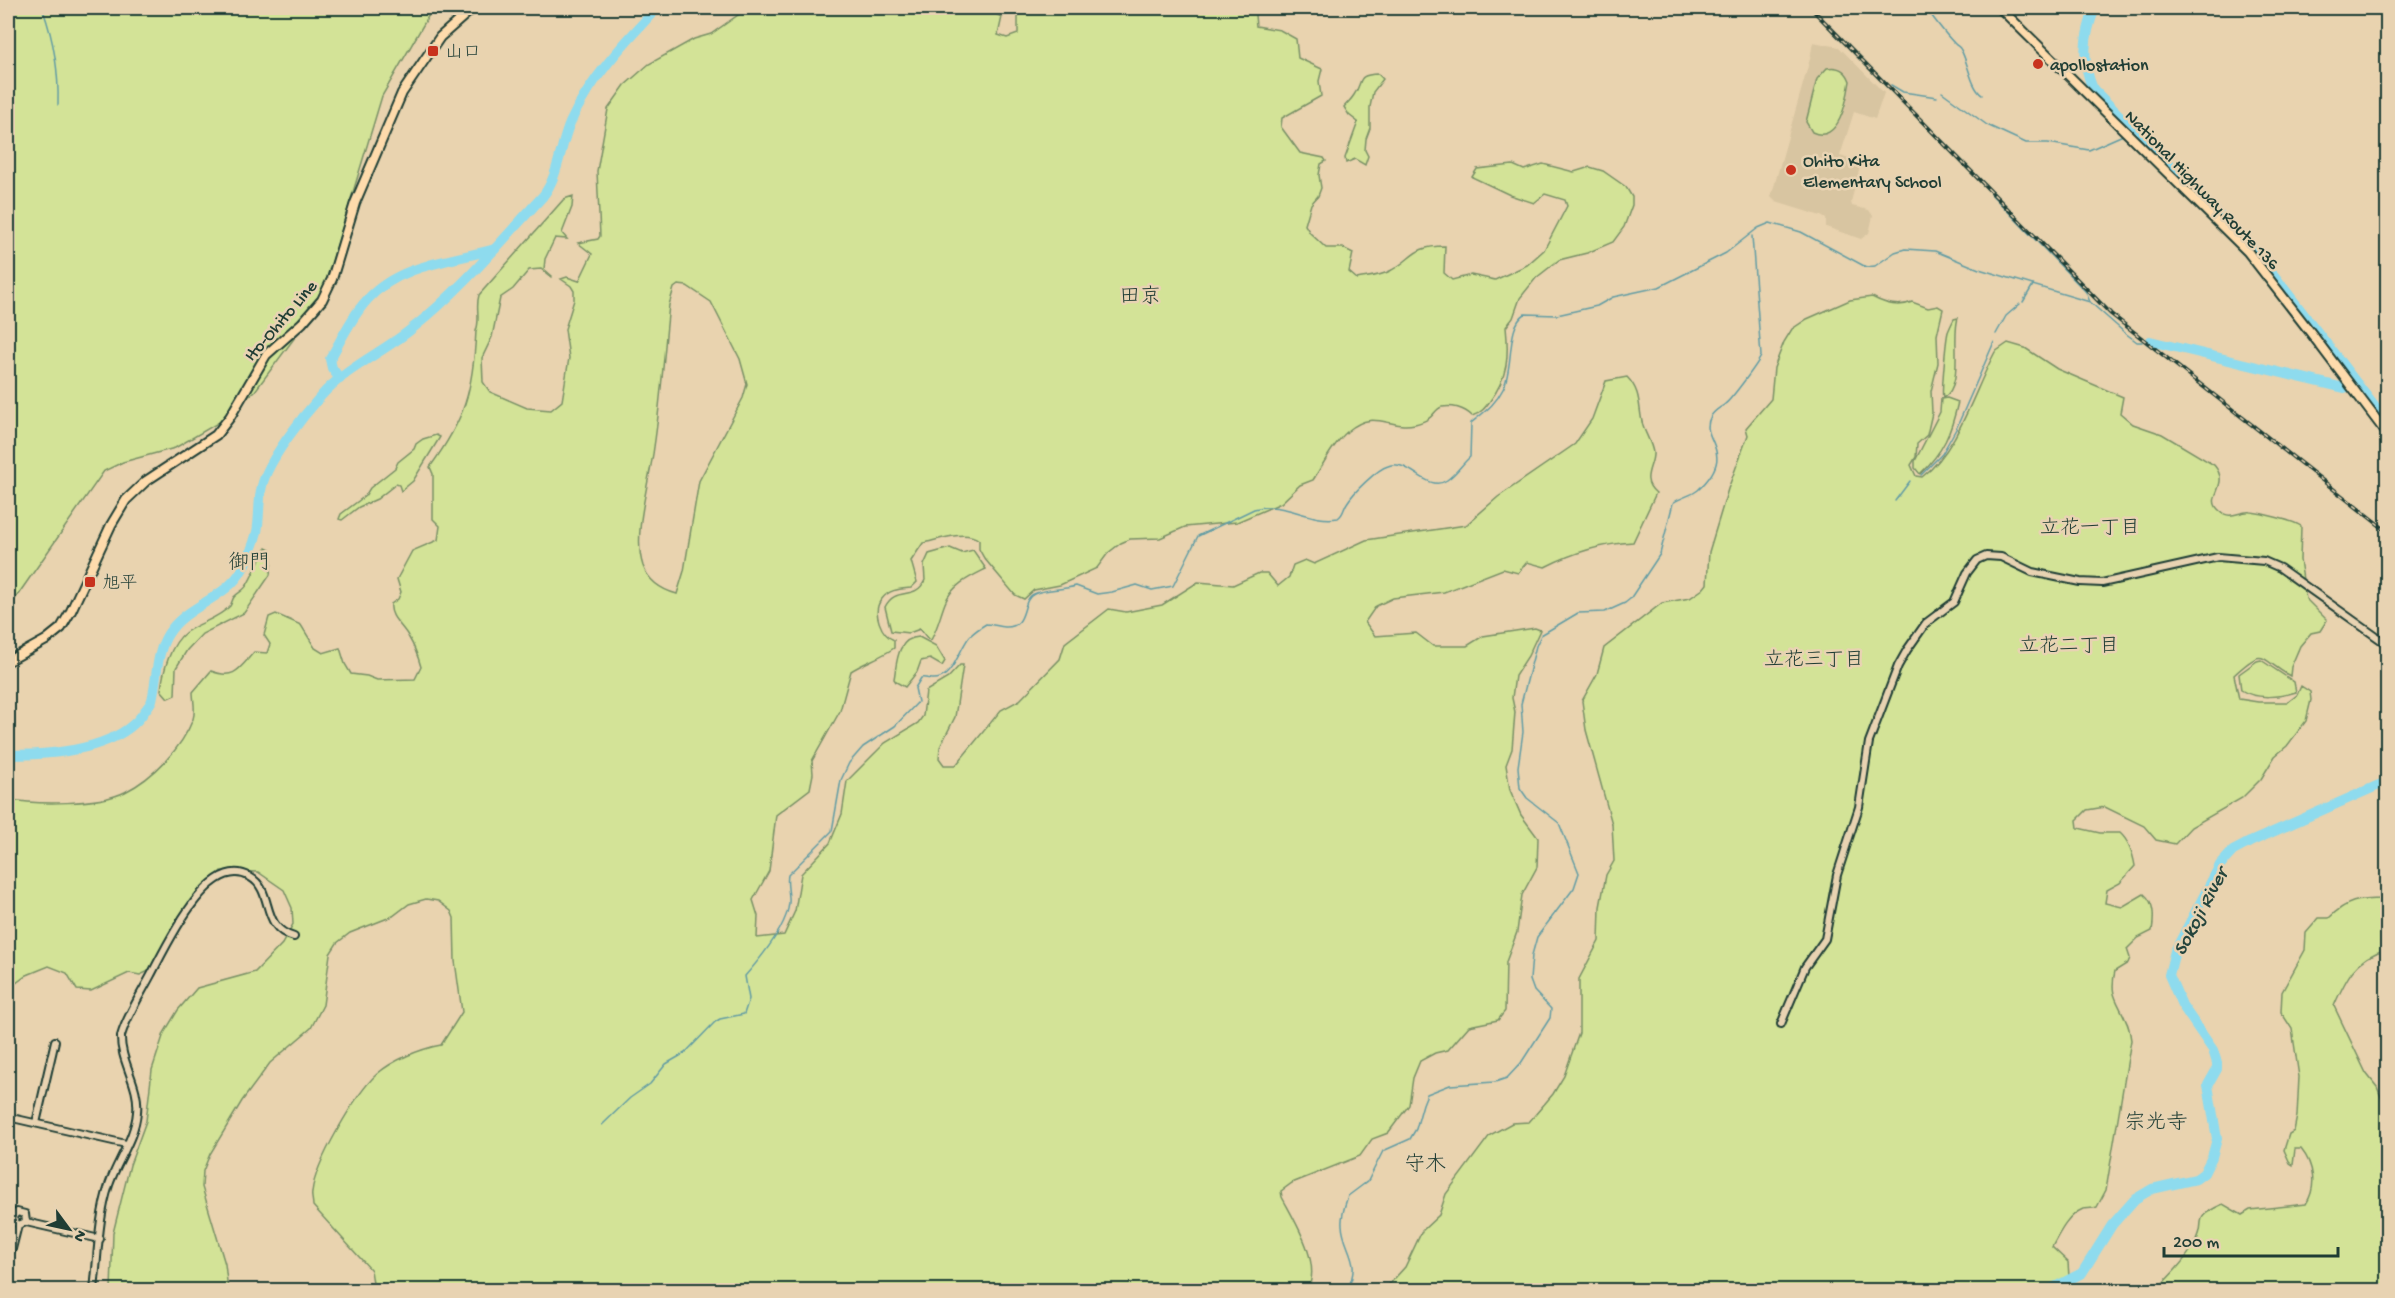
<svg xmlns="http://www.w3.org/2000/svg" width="2395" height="1298" font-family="'Gochi Hand','Klee One',sans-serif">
  <rect width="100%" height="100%" fill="#e9d3af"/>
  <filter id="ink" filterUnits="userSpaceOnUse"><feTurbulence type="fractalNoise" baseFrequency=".0167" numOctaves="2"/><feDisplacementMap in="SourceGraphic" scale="12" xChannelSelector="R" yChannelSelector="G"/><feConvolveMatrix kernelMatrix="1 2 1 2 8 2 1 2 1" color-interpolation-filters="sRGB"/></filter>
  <g filter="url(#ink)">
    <polygon fill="#d8c5a1" points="1813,42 1839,47 1884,93 1875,119 1854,112 1840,156 1861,163 1851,202 1852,206 1869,210 1873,216 1869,233 1861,239 1826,227 1826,219 1821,216 1776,202 1771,197 1810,59"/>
    <g fill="#d3e397" stroke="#799066" stroke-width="1.5" fill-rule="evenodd">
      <polygon points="8,8 433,8 382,96 319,305 255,391 223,420 175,448 123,462 104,471 8,609"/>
      <path d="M748,8H989L991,12L1002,17L998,35L1007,38L1018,34V8H1259L1255,15L1256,26L1280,30L1296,39L1298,58L1322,69L1319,81L1321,96L1282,118L1281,127L1300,153L1324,158L1326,161L1321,164L1319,175L1321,188L1318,196L1311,204L1305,225L1310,233L1326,248H1343L1353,253L1349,272L1357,279C1367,277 1381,276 1390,271C1415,258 1411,246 1445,246L1444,273L1452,280L1471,275L1495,280L1527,265L1544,250L1567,206L1565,200L1545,194L1534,203L1510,195L1472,177L1477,169L1513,165L1524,170L1543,164L1574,172L1590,167L1603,171L1626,187L1632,197V205L1624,227L1613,242L1587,253L1559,260L1536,278L1520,298L1513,318L1506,327C1509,356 1508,377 1490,401C1485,408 1481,413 1472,416C1464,408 1452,405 1442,407C1435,409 1434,416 1428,419C1425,421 1419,423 1415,424C1389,430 1375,408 1348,431C1333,444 1324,463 1313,480L1300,485L1281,503L1237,522L1185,527L1160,538L1130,539L1121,543L1108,553L1097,568L1060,585L1034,590L1024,599L1015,595L984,558L979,549V540C966,529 938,540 923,543L911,561L917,582L911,588C900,589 889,589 881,600C872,612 881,635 894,640V648C880,658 865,662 851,671L840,711L812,761L813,774L810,789L776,815L769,871L753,900L758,916L757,938L784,935L795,911L801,874L830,843L842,814L847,781L885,743L918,723L923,716L926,691L948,678L960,665H963L955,717L940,747L939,758L944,765H956L1001,710L1020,700L1060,659L1065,643L1109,609L1126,612L1162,605L1198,582L1233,585L1259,573H1267L1278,586L1289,577L1293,565L1305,560L1314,564L1366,540L1466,525L1498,497L1575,444L1592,419L1606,381L1627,377C1642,392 1638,408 1643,426C1646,435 1652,444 1653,453C1654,466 1639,479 1656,493L1633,542C1601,544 1574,552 1545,567L1527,562L1518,573L1503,569L1444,592L1393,598L1376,606L1365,622L1375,636L1416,633L1433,646H1467L1483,636L1535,628L1540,630L1528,656L1515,676L1512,698L1515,712L1512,749L1506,765L1510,790L1521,815L1538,838L1537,867L1522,895L1517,932L1506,962L1505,1011L1498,1020L1469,1026L1448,1050L1435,1053L1420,1061L1413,1078L1409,1105L1388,1133L1372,1139L1360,1156L1292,1183L1281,1191L1282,1197C1294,1220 1323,1265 1307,1290H374L371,1270L313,1206C313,1201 311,1196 312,1192C315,1163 356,1093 377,1074C393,1060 420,1049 441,1045L462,1012L455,961L454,918L451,911L438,901L426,899L409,904L393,916L350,933L337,943L330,954L323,1005L311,1028L270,1063L242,1101L210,1154L203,1171L202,1187L225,1264L228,1290H111L113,1233L130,1165L146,1121L152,1070L164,1033L178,1010L197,988L255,972L282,944L293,924L292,908L284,890L258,872L221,871L197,898L158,967L140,975L129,973L91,991L77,990L67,973L49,966L27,975L8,989V799C35,805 100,805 125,792C153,778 182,748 193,719C196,711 193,700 193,692L211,671C235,680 239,669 254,652L267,653L270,644L264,635L269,617L276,614L301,625L315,648L323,653L340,648L345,664L351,674L367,676L377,680L415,679L421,667C418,656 414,646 408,636C402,625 389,617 391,604L398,599L401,592L397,579L412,551L438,540L440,526L433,519V474L430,467C465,419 473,391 476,331C481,318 475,308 479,295L564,199L573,196L572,207L562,233L567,239L555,238L545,259L544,269L552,276L551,277L541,269L529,270L513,289L500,298L492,337L482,358L483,382L490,392L527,408L551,410L562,401L569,358L565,329L574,300V291L571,286L561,279L567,277L579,281L592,254L578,243L598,239L600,236L597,171L608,109L625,85L649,64L694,39L711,34ZM678,285L687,286L711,302L740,359L747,384L743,398L699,481L684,571L677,594C662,590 649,582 643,566C632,534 650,481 654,447C661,400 664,352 669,305L674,288Z"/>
      <path d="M1827,68C1838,66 1846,70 1850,81C1847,100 1839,145 1812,132L1806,122L1817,79Z"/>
      <path d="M1378,74L1383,79L1373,92L1370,107V128L1366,139L1365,150L1368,156L1365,165L1355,159L1346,163L1345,158L1358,122L1349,115L1344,107C1347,103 1351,100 1354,95C1364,81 1355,75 1378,74Z"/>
      <path d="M1872,297C1885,304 1899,308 1912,302L1928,308L1938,306L1943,309L1937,335L1938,363L1931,391L1932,413L1927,435L1917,444L1916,457L1911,465L1916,476L1922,477C1958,450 1974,391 1995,352L2008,343L2025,348L2057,369L2123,397L2120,413L2133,424L2162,434L2214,465C2232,486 2203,497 2220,511C2231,521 2240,510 2251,512C2261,513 2294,521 2301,526L2300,560L2306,599L2327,620L2320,631L2311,633L2300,646L2291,667L2290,676C2258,658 2266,646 2234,675L2239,699L2258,702H2288L2297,695L2301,686L2310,692L2311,700L2306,721L2287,746L2275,756L2261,779L2242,798L2191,827L2175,844L2156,840L2144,826L2105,807L2087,810L2077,820L2078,828L2100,833H2120C2129,841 2133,854 2135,866L2120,883L2107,890L2105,903L2122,907L2144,894C2155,903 2154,918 2152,931L2138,938L2127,949L2130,958L2128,963L2115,971C2109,996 2118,1000 2126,1021C2129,1026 2130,1033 2131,1040L2106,1190L2097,1207C2092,1209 2088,1208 2083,1209C2068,1215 2059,1234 2052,1247L2068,1262L2069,1277L2042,1290H1384L1405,1267L1422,1231L1439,1215L1446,1194L1490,1135L1512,1123L1529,1122L1553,1094L1564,1076L1579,1033V979L1599,941L1600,907L1606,875L1614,861L1612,824L1586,730L1582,701L1597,674L1604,648L1662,603L1690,598L1703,589L1707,584L1709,552L1728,489L1748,435L1746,428L1771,399L1774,368L1784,342L1792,329L1807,319L1850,300Z"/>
      <path d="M1958,318C1951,340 1965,385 1943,398C1941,393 1946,340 1948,332C1950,327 1952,323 1954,319Z"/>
      <path d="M1947,398L1958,402C1951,433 1944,451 1920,474L1915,468V461L1940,412L1941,399Z"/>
      <polygon points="436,435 440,437 413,481 401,491 399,485 396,484 377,499 359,507 342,520 339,519 341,514 365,496 370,488 395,468 398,462 414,449 416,444 423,439"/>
      <path d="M266,548L270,550L272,561L270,575L244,613L202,634L187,650L176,668L175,695L168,698L161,690C163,672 170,644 186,632C200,622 218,619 230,606C232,603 232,600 234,597C238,592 244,591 247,585C255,572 258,560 266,548Z"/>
      <path d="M950,548L962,553L973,550L986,569C970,577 952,585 945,603C940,616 938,627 931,640L928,639L920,629L909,633L891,631L885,607C896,585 915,602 925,580L924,565L929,554Z"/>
      <path d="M919,637L936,646L945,661L942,666L930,659L921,661L917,672L905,687L896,682L894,679C897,664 896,638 919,637Z"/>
      <path d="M2261,660L2294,682L2296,692C2280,697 2256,700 2241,690L2239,674L2257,661Z"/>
      <path d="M2387,893V949C2355,958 2346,978 2334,1006L2366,1073L2377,1087L2386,1109L2380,1137L2387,1156V1290H2156C2169,1277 2186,1260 2195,1243C2209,1220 2188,1220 2223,1204L2242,1215L2250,1210L2306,1204C2317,1187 2314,1165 2301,1149H2295L2293,1165L2290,1163L2284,1150L2289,1134L2294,1131L2297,1116L2299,1077L2292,1029L2281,1012L2282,992L2305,950L2306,933L2319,918H2329C2347,900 2358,899 2383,899Z"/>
    </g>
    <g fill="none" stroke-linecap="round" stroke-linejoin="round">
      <g stroke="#629ca4" stroke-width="1.5">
        <path d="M44,8L43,10C54,41 59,72 58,105"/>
        <path d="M1926,8C1934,19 1945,34 1955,44C1958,47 1959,46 1961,50C1968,62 1971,88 1982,95"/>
        <polyline points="1891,85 1903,92 1937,97"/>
        <polyline points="1942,92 1987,125 2026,143 2048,143 2089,150 2123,135"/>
        <polyline points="1990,193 2086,292 2090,302"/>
        <polyline points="2023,302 2033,285"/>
        <polyline points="1996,334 2006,316 2020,304"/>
        <polyline points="1921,475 1942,454 1956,429 1994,342"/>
        <polyline points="1895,501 1910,481"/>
        <path d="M602,1125L630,1098L650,1084L666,1064L685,1053L715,1022L720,1019L744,1014L749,999L745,976C760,959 787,927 789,903C790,894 786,885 788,875L832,831L841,780L849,763L863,747L895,726L918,702L915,688L921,678C927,677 933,681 940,678C954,673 961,646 970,636C975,631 981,627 986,624C993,624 999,627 1005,627C1029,628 1020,600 1034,594C1045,589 1062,590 1076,586L1097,594L1112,592L1137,585L1152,590L1173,586L1198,536L1254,509C1283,500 1309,523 1338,518C1344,514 1343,509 1347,503C1353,493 1377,469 1388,466C1410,458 1427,494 1447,480C1456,474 1462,464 1470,457L1471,423C1484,412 1495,405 1503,389C1514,367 1506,326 1525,314L1557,315L1597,306L1613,297L1659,287L1726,253L1758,228L1770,223L1801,232L1866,267L1875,266L1895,252L1905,249L1935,251L1979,269L2090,302L2125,333L2137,342H2142"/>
        <path d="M1347,1290C1363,1260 1343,1250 1342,1225C1341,1215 1345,1205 1348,1196L1368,1181L1383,1151L1410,1139L1416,1129L1423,1104L1427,1094L1450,1085L1495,1082L1507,1078L1521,1063L1550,1018L1551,1009L1534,991L1530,980L1532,955L1537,937L1574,888L1579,873L1559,823L1527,798L1520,788L1518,767L1523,732L1521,704L1536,646L1541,635L1578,613L1605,612L1625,603L1630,599L1660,554L1673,503C1681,497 1691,496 1698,490C1740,450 1697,440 1711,416C1715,410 1720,408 1725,404C1731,400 1759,362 1761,356L1752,236"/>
      </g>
      <g stroke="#8edbee" stroke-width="10">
        <path d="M2095,8C2084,36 2081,61 2093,89L2256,252L2388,424"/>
        <polyline points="2150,341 2344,388 2357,384"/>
        <path d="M340,379L332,368L330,359C341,340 352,316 367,300C399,264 452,261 495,249"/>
        <path d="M8,755C49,755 115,751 142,715C145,710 150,705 152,700C157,679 156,653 168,634C186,605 226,599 242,570C248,559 254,543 257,532C260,517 258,501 262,486C268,460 303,416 321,396C345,369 381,353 409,331C459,292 500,243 543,196C559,175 560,146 570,123C590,79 625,42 657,8"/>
        <polyline points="2049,1290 2082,1273 2112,1225 2135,1199 2152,1189 2196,1179 2204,1173 2212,1157 2217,1139 2208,1085 2217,1069 2217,1063 2213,1050 2182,1005 2169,975 2175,951 2220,865 2233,851 2250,842 2388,781"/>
      </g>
      <defs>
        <g id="tertiary">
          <polyline points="2386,646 2388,709"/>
          <polyline points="1781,1024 1805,967 1825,939 1837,875 1859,807 1869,742 1898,666 1907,650 1926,623 1954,602 1967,573 1977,560 1986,556 2001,557 2032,572 2080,582 2102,583 2218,557 2264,561 2280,568 2388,645"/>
          <polyline points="8,1117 126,1144"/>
          <polyline points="36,1123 55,1041"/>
          <polyline points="18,1225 12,1218 17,1212 25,1214 26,1222"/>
          <polyline points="8,1248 12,1249 18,1225 26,1222 100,1239"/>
          <path d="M94,1290C98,1256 98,1218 109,1185C117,1161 135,1138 137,1112C140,1085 120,1062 121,1036C127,1015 141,994 151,975C166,947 209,852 250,877C275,891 259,927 294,937"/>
        </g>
        <polyline id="primary" points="8,661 46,640 61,628 71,611 111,525 126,500 146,481 216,435 230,417 266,355 302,323 322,300 332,279 355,203 402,93 440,37 473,8"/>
        <polyline id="trunk" points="2000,8 2248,252 2311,333 2388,435"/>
      </defs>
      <use href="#tertiary" stroke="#1f3d34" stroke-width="10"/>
      <use href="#primary" stroke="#1f3d34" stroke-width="12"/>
      <use href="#trunk" stroke="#1f3d34" stroke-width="12"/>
      <use href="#tertiary" stroke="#e8d3b2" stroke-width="6"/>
      <use href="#primary" stroke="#fedbac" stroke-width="8"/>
      <use href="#trunk" stroke="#fedbac" stroke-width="8"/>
      <defs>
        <polyline id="rail" points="1811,8 2111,314 2388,532"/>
      </defs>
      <use href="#rail" stroke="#1f3d34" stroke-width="4"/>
      <use href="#rail" stroke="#e8d3b2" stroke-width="1.5" stroke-dasharray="4.5" stroke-linecap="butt"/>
    </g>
  </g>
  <g fill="#c8321e" stroke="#e8d3b2" stroke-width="2">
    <rect x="427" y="45" width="12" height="12" rx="3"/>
    <circle cx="2038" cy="64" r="6"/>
    <circle cx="1791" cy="170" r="6"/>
    <rect x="84" y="576" width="12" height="12" rx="3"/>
  </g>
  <g text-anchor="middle" stroke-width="5" stroke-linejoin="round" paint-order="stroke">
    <g font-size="18" fill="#1f3d34" stroke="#e8d3b2" text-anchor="start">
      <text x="445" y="57">山口</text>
      <text x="2050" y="70">apollostation</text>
      <text x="1803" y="166">Ohito Kita<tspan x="1803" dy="21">Elementary School</tspan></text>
      <text x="102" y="588">旭平</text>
    </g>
    <g font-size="18" fill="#1f3d34" stroke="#e8d3b2">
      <text transform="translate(2203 189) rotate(46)" y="6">National Highway Route 136</text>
      <text transform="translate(280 320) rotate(-49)" y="6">Ito-Ohito Line</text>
    </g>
    <g font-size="20" fill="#1f3d34" stroke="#e8d3b2">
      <text x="2090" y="533">立花一丁目</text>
      <text x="2069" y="651">立花二丁目</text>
      <text x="1814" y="665">立花三丁目</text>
    </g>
    <g font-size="20" font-style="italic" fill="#25453d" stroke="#e8d3b2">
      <text transform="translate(2199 911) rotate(-62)" y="7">Sokoji River</text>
    </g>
    <g font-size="21" fill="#1f3d34" stroke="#e8d3b2">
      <text x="1140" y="302">田京</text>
      <text x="249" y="568">御門</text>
      <text x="2156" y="1128">宗光寺</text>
      <text x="1425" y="1170">守木</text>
    </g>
  </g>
  <rect width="2395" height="1298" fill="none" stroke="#e8d3b2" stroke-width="30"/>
  <rect x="15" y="15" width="2365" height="1268" fill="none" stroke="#1f3d34" stroke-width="2" filter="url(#ink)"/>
  <g transform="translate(69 1229) rotate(123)" stroke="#e8d3b2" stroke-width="4.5" paint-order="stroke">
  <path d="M0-4.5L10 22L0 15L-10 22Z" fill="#1f3d34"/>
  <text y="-9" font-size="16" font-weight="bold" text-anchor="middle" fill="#1f3d34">N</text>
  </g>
  <path d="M2164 1247v9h174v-9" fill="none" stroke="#1f3d34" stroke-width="3"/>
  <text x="2173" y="1247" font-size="18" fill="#1f3d34" stroke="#e8d3b2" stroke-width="4.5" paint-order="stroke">200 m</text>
</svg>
